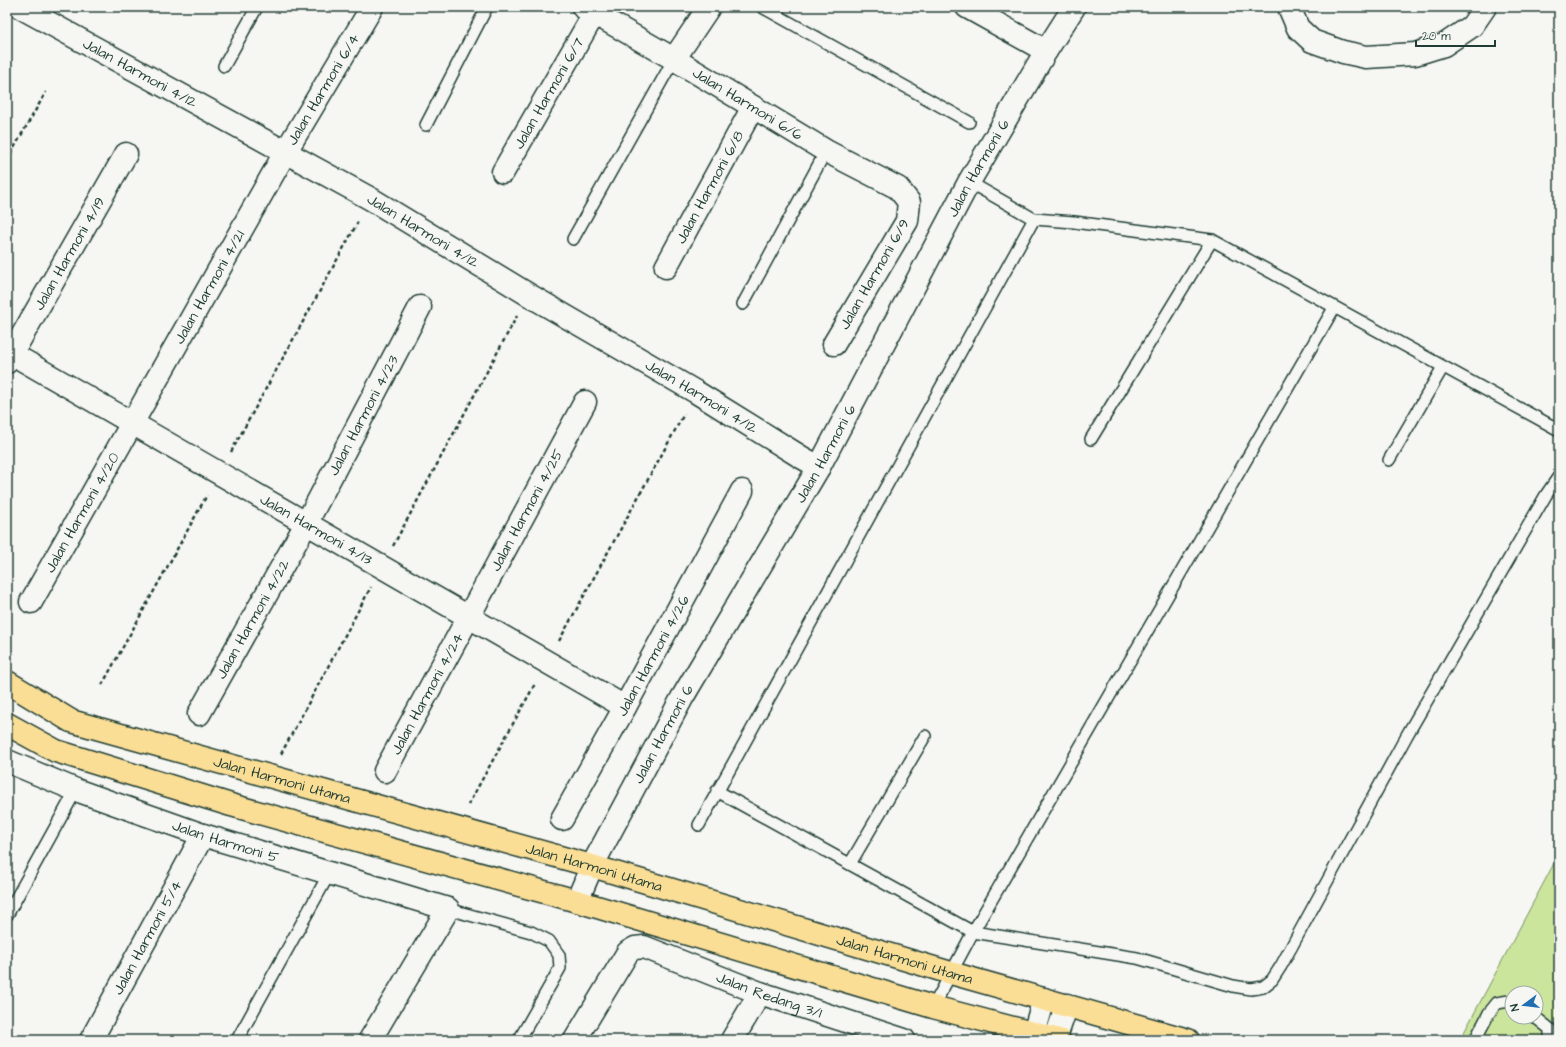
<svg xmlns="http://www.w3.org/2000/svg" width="1566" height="1047" font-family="'Architects Daughter',sans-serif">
  <rect width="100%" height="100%" fill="#f6f6f2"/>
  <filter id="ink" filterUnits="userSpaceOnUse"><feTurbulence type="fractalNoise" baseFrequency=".025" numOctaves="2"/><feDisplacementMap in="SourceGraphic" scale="8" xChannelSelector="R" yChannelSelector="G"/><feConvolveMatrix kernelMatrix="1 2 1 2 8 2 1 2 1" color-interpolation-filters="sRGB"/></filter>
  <g filter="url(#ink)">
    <path fill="#cbe59c" stroke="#759168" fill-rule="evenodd" d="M1559,854V1040H1460ZM1512,993H1536V1017H1512Z"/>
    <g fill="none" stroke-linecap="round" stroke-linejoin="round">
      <defs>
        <g id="service">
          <polyline points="762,7 969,122"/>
          <polyline points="224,66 257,7"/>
          <polyline points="426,125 487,7"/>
          <polyline points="969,182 1034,219 1074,222 1212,240 1559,430"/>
          <polyline points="573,239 674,59"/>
          <polyline points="743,304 826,151"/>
          <polyline points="1091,439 1212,240"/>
          <polyline points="1389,460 1443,367"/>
          <polyline points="717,791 973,932 1137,958 1233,986 1251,989 1263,987 1272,980 1281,966 1407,735 1546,495 1559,476"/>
          <polyline points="699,825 1034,219"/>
          <polyline points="850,864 925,736"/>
          <polyline points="448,909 531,932 549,941 559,955 560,968 519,1040"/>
          <polyline points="7,915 76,790"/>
          <polyline points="933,1007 973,932 1334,308"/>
          <polyline points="1535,1017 1550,1029 1550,1040"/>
          <polyline points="237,1040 329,874"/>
          <polyline points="1475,1040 1489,1013 1497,1003 1509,1001 1512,1002"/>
        </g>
        <g id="minor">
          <path id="s1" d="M20,7L371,199L529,295L696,392L801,457L819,467"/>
          <path id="s2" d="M583,7L674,59L826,151L898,188L909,202L907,221L834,344"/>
          <polyline points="967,7 1046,51"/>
          <polyline points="1289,7 1298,28 1312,41 1343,52 1366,57 1415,54 1444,45 1472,26 1485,7"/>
          <polyline points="674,59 709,7"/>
          <path id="s3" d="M503,172L594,14"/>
          <path id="s4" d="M666,267L753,107"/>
          <path id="s5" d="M7,351L625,707"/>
          <path id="s6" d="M7,362L126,154"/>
          <path id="s7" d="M31,602L286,151L372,7"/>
          <path id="s8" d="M199,714L306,524L420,307"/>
          <path id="s9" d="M7,761L76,790L203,835L448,909L370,1040"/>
          <path id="s10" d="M385,771L585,402"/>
          <path id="s11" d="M562,819L625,707L742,491"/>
          <path id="s12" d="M577,901L592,866L682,698L819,467L969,182L1046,51L1074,7"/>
          <path id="s13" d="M91,1040L203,835"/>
          <path id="s14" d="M575,1040L628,952L635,948L644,947L760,993L904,1040"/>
          <polyline points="732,1040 760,993"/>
          <polyline points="1032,1040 1044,999"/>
          <polyline points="1055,1040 1067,1005"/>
        </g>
        <g id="primary">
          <path id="s15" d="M7,682L71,721L592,866L951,973L1188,1040"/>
          <polyline points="7,724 56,751 231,805 577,901 933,1007 1059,1040"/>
        </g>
      </defs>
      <use href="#service" stroke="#1f3d34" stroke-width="14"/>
      <use href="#minor" stroke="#1f3d34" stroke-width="25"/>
      <use href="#primary" stroke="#1f3d34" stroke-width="25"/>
      <g stroke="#1f3d34" stroke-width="2.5" stroke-dasharray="4 3" stroke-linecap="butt">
        <polyline points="7,160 46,92"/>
        <polyline points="231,452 359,220"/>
        <polyline points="393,546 517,316"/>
        <polyline points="559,641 684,414"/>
        <polyline points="102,685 207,495"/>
        <polyline points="281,754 371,587"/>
        <polyline points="468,805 535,684"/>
      </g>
      <use href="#service" stroke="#f6f6f2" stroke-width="11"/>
      <use href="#minor" stroke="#f6f6f2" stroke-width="22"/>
      <use href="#primary" stroke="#fbde96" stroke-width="22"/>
    </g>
  </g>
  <g text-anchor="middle" stroke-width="3" stroke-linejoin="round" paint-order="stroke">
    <g font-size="15" fill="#1f3d34" stroke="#f6f6f2">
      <text dy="5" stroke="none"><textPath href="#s1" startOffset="137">Jalan Harmoni 4/12</textPath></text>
      <text dy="5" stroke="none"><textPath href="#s7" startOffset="590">Jalan Harmoni 6/4</textPath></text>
      <text dy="5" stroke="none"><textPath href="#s3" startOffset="91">Jalan Harmoni 6/7</textPath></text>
      <text dy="5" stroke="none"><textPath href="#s2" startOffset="191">Jalan Harmoni 6/6</textPath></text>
      <text dy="5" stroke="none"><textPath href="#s12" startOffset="836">Jalan Harmoni 6</textPath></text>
      <text dy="5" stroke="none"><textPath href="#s4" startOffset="91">Jalan Harmoni 6/8</textPath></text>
      <text dy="5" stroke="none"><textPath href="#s1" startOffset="461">Jalan Harmoni 4/12</textPath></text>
      <text dy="5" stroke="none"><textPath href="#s6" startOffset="125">Jalan Harmoni 4/19</textPath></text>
      <text transform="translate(874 274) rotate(-60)" y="5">Jalan Harmoni 6/9</text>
      <text dy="5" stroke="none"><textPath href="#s7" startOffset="362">Jalan Harmoni 4/21</textPath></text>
      <text dy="5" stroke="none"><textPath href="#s1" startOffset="785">Jalan Harmoni 4/12</textPath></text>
      <text dy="5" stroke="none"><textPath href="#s8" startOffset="341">Jalan Harmoni 4/23</textPath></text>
      <text dy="5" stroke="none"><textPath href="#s12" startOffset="512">Jalan Harmoni 6</textPath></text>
      <text dy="5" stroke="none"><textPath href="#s10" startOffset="297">Jalan Harmoni 4/25</textPath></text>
      <text dy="5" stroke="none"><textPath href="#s7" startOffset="103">Jalan Harmoni 4/20</textPath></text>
      <text dy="5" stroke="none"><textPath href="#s5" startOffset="357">Jalan Harmoni 4/13</textPath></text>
      <text dy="5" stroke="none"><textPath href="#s8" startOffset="109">Jalan Harmoni 4/22</textPath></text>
      <text dy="5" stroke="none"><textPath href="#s11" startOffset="187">Jalan Harmoni 4/26</textPath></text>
      <text dy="5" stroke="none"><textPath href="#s10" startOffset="88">Jalan Harmoni 4/24</textPath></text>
      <text dy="5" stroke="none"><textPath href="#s12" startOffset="188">Jalan Harmoni 6</textPath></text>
      <text dy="5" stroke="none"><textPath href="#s15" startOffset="294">Jalan Harmoni Utama</textPath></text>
      <text dy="5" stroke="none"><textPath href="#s9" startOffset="233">Jalan Harmoni 5</textPath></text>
      <text dy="5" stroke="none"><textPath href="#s15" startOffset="618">Jalan Harmoni Utama</textPath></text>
      <text dy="5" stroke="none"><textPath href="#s13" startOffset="117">Jalan Harmoni 5/4</textPath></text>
      <text dy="5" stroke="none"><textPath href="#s15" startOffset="942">Jalan Harmoni Utama</textPath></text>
      <text dy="5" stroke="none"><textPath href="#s14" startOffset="254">Jalan Redang 3/1</textPath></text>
    </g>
  </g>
  <rect width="1566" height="1047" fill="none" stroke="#f6f6f2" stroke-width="24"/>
  <rect x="12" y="12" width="1542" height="1023" fill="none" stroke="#1f3d34" stroke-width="1.5" filter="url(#ink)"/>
  <g transform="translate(1524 1005) rotate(255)"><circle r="19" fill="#f6f6f2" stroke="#a0aca6"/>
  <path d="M0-3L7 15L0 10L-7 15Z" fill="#1f6fb2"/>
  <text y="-6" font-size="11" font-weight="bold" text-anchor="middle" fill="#1f3d34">N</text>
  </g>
  <path d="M1416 40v6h79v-6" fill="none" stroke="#1f3d34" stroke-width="2"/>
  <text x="1422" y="40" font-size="12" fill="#1f3d34" stroke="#f6f6f2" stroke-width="3" paint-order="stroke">20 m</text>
</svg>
